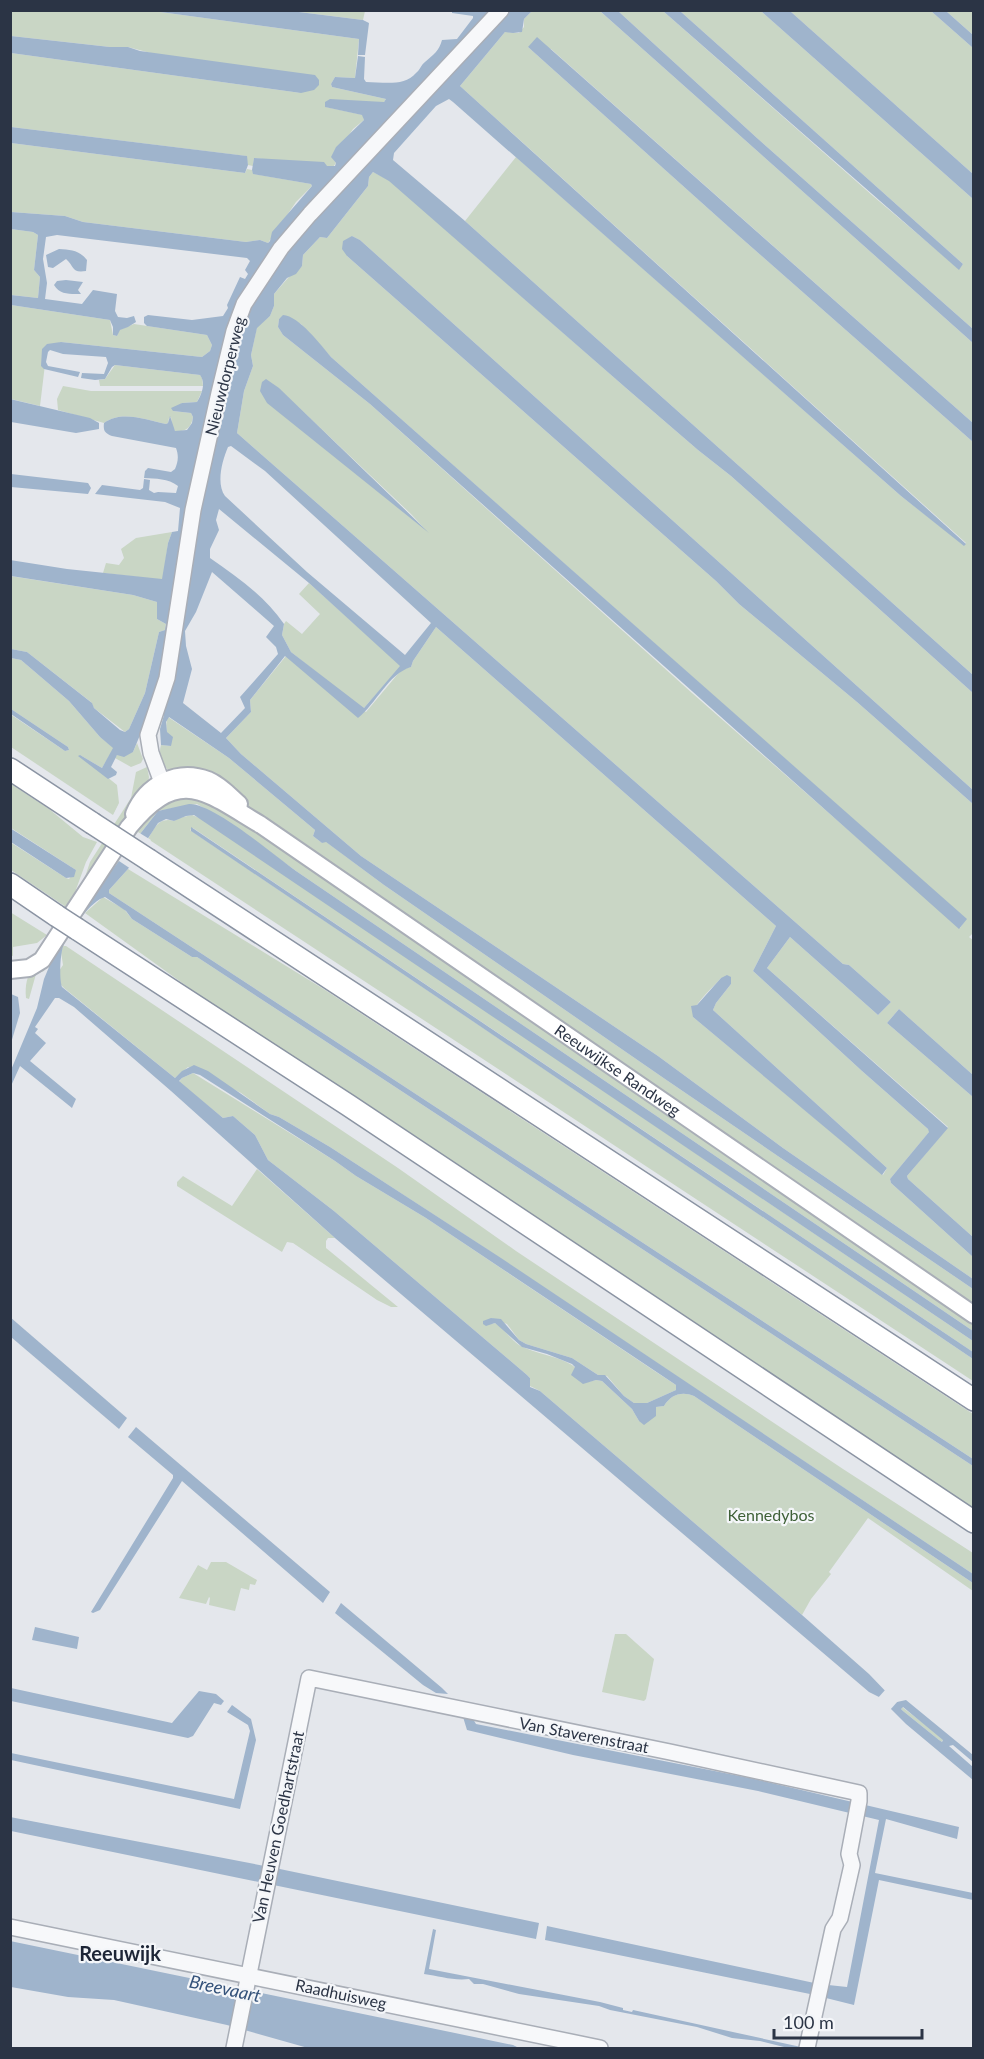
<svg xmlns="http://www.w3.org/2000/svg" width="984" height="2059" font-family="Lato,sans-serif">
  <rect width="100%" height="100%" fill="#e4e7ec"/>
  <g fill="#c9d6c5" fill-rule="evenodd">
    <polygon points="11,11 153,11 359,39 355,78 335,77 331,84 332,87 386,99 384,102 360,102 326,107 363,115 364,120 353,129 333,159 336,163 333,167 254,158 253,166 248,165 246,156 11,127 11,53 301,93 128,47 110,47 11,36"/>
    <polygon points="291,11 365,11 363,20"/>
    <polygon points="532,11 600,11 973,343 973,423 551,49 528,47 731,229 973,442 973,675 465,221 516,157 901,496 964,545 966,543 460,86 505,32 519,33 524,27 524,19"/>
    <polygon points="618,11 663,11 873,196 959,269 963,264 680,11 761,11 973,199 973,329 757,138"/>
    <polygon points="790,11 931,11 973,48 973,174"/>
    <polygon points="946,11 973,11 973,35"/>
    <polygon points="11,143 245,173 247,169 252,170 254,174 311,184 312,186 296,202 268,243 260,240 246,242 83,222 65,216 11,212"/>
    <path d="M373,172L389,180L626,388L698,450L731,476L973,693V790L360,240L352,236L347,256L716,581L739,604L857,702L973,804L974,932L969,937L974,941L973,1075L899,1009L887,1023L973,1097V1237L908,1179L907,1176L948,1127L767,968L790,937L878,1015L891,1002L849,965L843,964L237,433L244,391L253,366L251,355L257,327L270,316L274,306V294L288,278L302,266L303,255L320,237L327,238L368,186L369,177ZM283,316L301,324L331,357L966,919L960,928L692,693L370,404L283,335L278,327L279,319ZM271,381L411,514L425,529Z"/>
    <polygon points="11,229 33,232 38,235 34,270 40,277 38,298 11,295"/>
    <polygon points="11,305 110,320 113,335 117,336 119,330 134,324 207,335 212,345 210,351 202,357 61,342 47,348 40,406 11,399"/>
    <polygon points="115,365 200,375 202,378 203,386 100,386 99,380 105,379"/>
    <path d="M63,386L91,391H202L197,402L182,403L173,411L191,413L193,417C191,428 186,432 175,431L172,426L171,417L169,418L168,423L166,424C146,420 122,410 104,423L58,410L57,399Z"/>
    <polygon points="172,532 168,543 163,580 103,573 106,563 119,565 124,558 121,549 136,538"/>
    <polygon points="10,576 133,595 157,602 157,619 166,624 165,630 159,632 145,693 129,729 125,732 94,708 91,702 27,652 11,649"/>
    <polygon points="309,583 401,666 363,709 291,652 282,635 284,624 286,621 302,634 320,614 299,594"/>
    <path d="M436,627L776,926L753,971L862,1071L928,1129L930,1131L890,1179L891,1183L973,1257V1279L783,1148L658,1056L361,856L241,754L226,738L251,712L250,700L286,656L366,712L402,669L411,667L413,661ZM721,978L731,984L716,1003L713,1010L887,1168L883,1175L693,1017C693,1003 712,989 721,978Z"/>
    <polygon points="11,658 21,660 69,701 100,737 114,748 102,768 80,755 117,785 119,803 113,815 11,747 10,714 65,751 69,750 68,747 11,709"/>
    <path d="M168,717L229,758L315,830L313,836L322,843L325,841L384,885L665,1079L973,1289V1308L268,824L216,780L169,771C162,764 158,754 161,745L171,746C168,737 164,726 168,717Z"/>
    <polygon points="137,743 143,759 141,763 131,767 115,758 117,755 133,752"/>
    <polygon points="147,767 149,777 148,784 79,895 90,862 131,798 136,772"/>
    <polygon points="11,784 49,809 83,837 97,842 86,862 74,895 66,907 11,870 10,842 66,878 69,879 76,870 11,828"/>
    <polygon points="177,794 213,801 973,1322 973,1331 296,871 237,828 197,804 158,811 80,911 112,862 154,808"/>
    <path d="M192,815L202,819L973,1341V1352L193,828L190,830L973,1359V1381L148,839C155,827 159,817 174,821L179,818Z"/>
    <polygon points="128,869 322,988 973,1414 973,1459 109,893 109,890"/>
    <polygon points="103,897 124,909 132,919 192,957 197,957 973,1466 973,1510 192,990 85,913"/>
    <polygon points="10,912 47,935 37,943 13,947 13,956 10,955"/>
    <polygon points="63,946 66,946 398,1168 516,1251 843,1469 973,1553 973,1574 479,1244 330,1147 279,1117 270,1114 241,1093 188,1067 175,1078 64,988 60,984 59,971 63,965 61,952"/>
    <path d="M54,951L44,971L36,974L29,999L26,998C24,970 35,968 54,951Z"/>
    <path d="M193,1073L335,1161L356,1176L426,1218L656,1372L676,1385V1390L647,1403H634L624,1396L607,1376L598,1375L572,1358L526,1344L519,1340L507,1324L491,1318L492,1324L495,1323C504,1328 510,1339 519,1345C535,1354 556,1355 572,1365C578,1369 583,1376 588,1382L596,1380L602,1381L632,1409L639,1421L656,1413V1407L664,1406C671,1395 681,1391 694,1396L973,1583V1591L868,1518L829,1572L831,1574L811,1599L802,1615L540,1391L530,1386V1378L527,1375L334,1211L268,1160L255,1135L233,1116L223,1118L179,1082L182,1078Z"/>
    <polygon points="257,1169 335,1238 328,1238 326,1241 326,1248 398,1307 391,1307 377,1300 293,1243 287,1242 282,1252 177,1186 177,1182 183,1176 232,1206"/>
    <polygon points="211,1562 226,1562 257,1580 255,1585 250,1584 249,1590 241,1588 235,1611 209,1605 210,1598 209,1597 206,1604 179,1598 198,1565 207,1570"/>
    <polygon points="615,1634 626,1634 654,1659 646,1699 644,1701 602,1692"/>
    <polygon points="902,1707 944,1739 941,1742 939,1740 903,1711 901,1709"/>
  </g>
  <g fill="#9fb4cc" fill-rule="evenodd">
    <polygon points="291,11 363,20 369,23 365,55 358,55 359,39 153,11"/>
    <path d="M452,11H495L254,277L171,625L156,696L133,752L124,757L117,755L111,767L117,772L116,775L108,779L78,756L80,755L102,768L113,748L100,737L69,701L21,660L11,658V649L27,652L92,703L94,708L120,730L125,732L129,729L145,693L159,632L165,630L166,624L157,619V602L133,595L11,576L10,560L67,569L162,579L168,543L172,532L178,531L180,508L165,502L95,494L102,485L140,490L143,488L144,479L150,480L149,490L154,493L158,492L176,493L178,486C168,478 156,479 144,478L145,471L148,468L171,472L175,469C178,462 179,456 176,448L112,436C105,433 103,431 104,423C122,410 146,420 166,424L168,423L170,416L175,431L187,430L192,423L193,417L191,413L173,411L171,408L182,403L197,402C202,394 206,383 200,375L115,365L112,367L105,379L95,380L81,378L82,373L104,374L108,363L106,357L63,354L50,350L48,352L46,362L48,366L80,372L78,377L44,369L41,366L42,349L47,344L61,342L202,357L210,351L212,345L207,335L147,326L144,323V317L148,315L192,320L223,316L228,308L227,305L240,277L245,279L248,274L245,270L250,261L247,258L57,235L46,237L43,259L47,283L45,299L82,304L93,290L117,294L115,311L118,317L127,318L134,316L136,322L128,327L120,330L117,336L113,335V327L110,320L11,305V295L38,298L40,277L34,270L38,235L33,232L11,229V212L65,216L83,222L246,242L260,240L268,243L270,241L272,232L312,186L311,184L253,174L252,170L254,158L324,162L327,166H335L336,163L331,157L336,147L364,120L362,115L325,107V102L330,99L384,102L386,99L332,87L331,84L335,77L355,78L358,56L365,57L364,79L366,82C383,82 404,87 416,73C420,70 421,65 425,62C434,54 439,51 442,40L457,39L473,18V16L452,13Z"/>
    <path d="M505,11H532L524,19L522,32L513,33L505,32L460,86L966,544L964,546L901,496L453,102L449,99L436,106L394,153L393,160L465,221L973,675V693L731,476L698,450L626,388L389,181L373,172L369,177L368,186L327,238L320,237L303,255L302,266L296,274L287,278L274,294V306L270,316L257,328L251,355L253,366L244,391L237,433L843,964L849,965L891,1002L878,1015L790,937L767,968L948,1128L907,1176L908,1179L973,1237V1257L891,1183L890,1179L929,1132L928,1129L862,1071L753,971L776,926L436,627L413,661L411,667C388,674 376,704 358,718L285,656L250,700L251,712L226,738L241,754L361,856L658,1056L783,1148L973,1279V1289L665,1079L384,885L326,842L322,843L313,836L315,830L229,758L169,717L166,722L167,732L173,737L171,746L161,745L160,729L164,715L162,714L198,515L244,314L283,253ZM231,446L265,471L431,623L405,655L307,572L225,496C216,484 222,461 228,447ZM219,509L309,583L400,666L364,708L291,652L282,635L284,624C265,596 237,577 210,558V549L219,530L216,520ZM212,572L274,626L266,637L276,647L278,654L240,697L245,708L221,733L183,703L192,669L186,646L185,631L196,612Z"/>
    <polygon points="600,11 618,11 757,138 973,329 973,343"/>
    <polygon points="663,11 680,11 963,264 959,270"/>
    <polygon points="761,11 790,11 973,174 973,199"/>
    <polygon points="931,11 946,11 973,35 973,48"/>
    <polygon points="11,36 110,47 128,47 140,51 315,75 319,80 319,85 314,90 301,93 11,53"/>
    <polygon points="537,37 973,423 973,442 731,229 528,47"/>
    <polygon points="11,127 247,156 248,165 245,173 11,143"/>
    <polygon points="352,236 360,240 973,790 973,804 857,702 739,604 716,581 347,256 342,249 343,241"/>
    <path d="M59,249C71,250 79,250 87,260L86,271C71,273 75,267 66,259L53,268L48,267L46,255Z"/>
    <path d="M66,280L83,282L78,290L81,294C70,294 60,295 54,285L57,281Z"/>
    <path d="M283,315C299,316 321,345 331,357L967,919L959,929L370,404L283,335L278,327L279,319Z"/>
    <polygon points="266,379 279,388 429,533 267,403 260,391 262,382"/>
    <polygon points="10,399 90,418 99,423 99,429 76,433 11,422"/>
    <polygon points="11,474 88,483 91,488 88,494 11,487"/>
    <polygon points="11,709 68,747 69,750 65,751 11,714"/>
    <path d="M189,804C213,803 274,855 296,871L973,1331V1341L194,815L186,816L174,821L166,819L158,823L128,869L109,890V893L973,1459V1466L197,957H192L132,919L126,911L105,897C92,900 69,931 64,944C60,952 59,979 62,987L175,1078L182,1071L194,1065L208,1071L270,1114L279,1117L330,1147L501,1258L973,1574V1583L694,1396C681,1391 671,1395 664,1406L656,1407V1416L644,1425L639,1421L632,1409L602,1381L596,1380L583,1384L571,1375L575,1367L572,1364L547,1354L522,1347L495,1323L486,1326L483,1324V1321L491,1318L501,1319L519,1340L526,1344L572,1358L598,1375H605L624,1396L634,1403H647L676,1390V1385L426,1218L356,1176L335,1161L200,1075L193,1073L182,1078L179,1081L223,1118L233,1116L255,1135L268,1160L334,1211L527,1375L530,1378V1387L540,1391L802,1615L869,1674L893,1699L897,1702L906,1700L973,1755V1762L953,1745L949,1746L973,1767V1780L906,1724L879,1697L869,1692L335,1238L171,1091L74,1007L59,998H55L35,1027L38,1029L35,1033L46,1043L30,1061L76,1099L72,1108L20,1066L11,1086V1070L37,1008L44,979L49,967V961L80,911L158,811ZM903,1707L943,1740L942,1742L939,1740L903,1711L901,1709Z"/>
    <polygon points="191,827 973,1352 973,1359 191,831"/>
    <polygon points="10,828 76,870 74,877 66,878 11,842"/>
    <polygon points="727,975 731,977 731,984 716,1003 713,1010 887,1168 882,1175 693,1017 691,1006 697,1005 721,978"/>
    <polygon points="11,994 18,997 20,1013 11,1043"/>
    <polygon points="899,1009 973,1075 973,1097 887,1023"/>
    <polygon points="10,1317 127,1418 119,1429 11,1337"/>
    <polygon points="136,1427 330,1592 323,1603 182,1481 100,1610 93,1613 91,1612 173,1478 173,1475 128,1437"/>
    <polygon points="341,1603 442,1688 448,1694 436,1693 423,1685 335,1613"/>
    <polygon points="35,1627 79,1637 77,1649 32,1640"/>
    <polygon points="11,1688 172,1723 199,1691 216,1694 224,1701 221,1705 214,1703 193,1736 188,1738 11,1701"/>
    <polygon points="232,1705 251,1719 256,1740 240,1809 11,1760 11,1753 234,1799 250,1731 248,1725 227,1712"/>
    <polygon points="463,1717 473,1719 476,1724 750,1778 959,1827 957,1839 886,1819 875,1873 973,1893 973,1900 879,1880 854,2005 810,1994 545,1940 547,1926 819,1984 847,1987 879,1820 758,1791 573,1755 467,1730"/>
    <polygon points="10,1817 275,1868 539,1923 536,1939 11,1831"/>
    <path d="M433,1929L436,1930L429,1969L600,2002L623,2008V2010L632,2012L633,2010L801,2047L818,2048H788L760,2041L732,2038L697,2027L610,2010L599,2006L519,1994L483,1984H474L469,1979C454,1981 439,1976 424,1974Z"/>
    <polygon points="10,1941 513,2045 519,2048 308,2048 227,2025 114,2000 68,1997 11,1987"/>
  </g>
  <g fill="#e4e7ec">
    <polygon points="138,832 151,840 131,869 116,859"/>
    <polygon points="886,1689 898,1701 890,1710 877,1699"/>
  </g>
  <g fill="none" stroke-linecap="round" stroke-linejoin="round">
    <defs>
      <g id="tertiary">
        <polyline points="166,793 151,753 148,735 167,678 193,510 219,393 234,331 244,304 281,248 310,214 501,10"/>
        <polyline points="10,1927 600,2048"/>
        <polyline points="234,2048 309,1678 670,1752 859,1793 859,1801 849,1854 852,1865 840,1918 833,1929 807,2048"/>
      </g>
      <g id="secondary">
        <path d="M134,814C146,785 177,768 208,780C220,785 229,795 239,804"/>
        <path id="s1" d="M10,970L29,968L42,960L129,827C180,765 205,792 261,825L974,1315"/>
      </g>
      <g id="motorway">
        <polyline points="10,769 92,823"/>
        <polyline points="149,860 974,1400"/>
        <polyline points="10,884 57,916"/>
        <polyline points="77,929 348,1105 974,1522"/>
      </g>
    </defs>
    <use href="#tertiary" stroke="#a9aeb7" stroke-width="18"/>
    <use href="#secondary" stroke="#a9aeb7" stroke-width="20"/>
    <use href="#motorway" stroke="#8b94a3" stroke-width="24"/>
    <use href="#tertiary" stroke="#f7f8fa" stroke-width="15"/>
    <use href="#secondary" stroke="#fff" stroke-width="16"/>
    <use href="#motorway" stroke="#fff" stroke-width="21"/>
    <defs>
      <g id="motorway-bridge">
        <polyline points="92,823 149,860"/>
        <polyline points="57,916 77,929"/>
      </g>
    </defs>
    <use href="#motorway-bridge" stroke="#8b94a3" stroke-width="24" stroke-linecap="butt"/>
    <use href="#motorway-bridge" stroke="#fff" stroke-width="21"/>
  </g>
  <g text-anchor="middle" stroke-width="4.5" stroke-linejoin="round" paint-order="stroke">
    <g font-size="16" fill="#2b3445" stroke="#f4f6f9">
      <text transform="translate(225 376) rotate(-76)" y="6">Nieuwdorperweg</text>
      <text dy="6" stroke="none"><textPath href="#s1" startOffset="780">Reeuwijkse Randweg</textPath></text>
      <text transform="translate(584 1735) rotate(11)" y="6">Van Staverenstraat</text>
      <text transform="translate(278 1827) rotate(-78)" y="6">Van Heuven Goedhartstraat</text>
      <text transform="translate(341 1994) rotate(12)" y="6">Raadhuisweg</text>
    </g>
    <g font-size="16" fill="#3f6138" stroke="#f4f6f9">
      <text x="771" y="1521">Kennedybos</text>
    </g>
    <g font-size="18" font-style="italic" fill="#34527a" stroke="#f4f6f9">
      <text transform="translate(225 1989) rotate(12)" y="6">Breevaart</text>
    </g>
    <g font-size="20" font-weight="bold" fill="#1d2536" stroke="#f4f6f9">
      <text x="120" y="1961">Reeuwijk</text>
    </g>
  </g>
  <rect width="984" height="2059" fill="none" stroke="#2b3445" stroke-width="24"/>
  <path d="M774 2029v9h148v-9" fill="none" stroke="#2b3445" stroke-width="3"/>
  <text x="783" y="2029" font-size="18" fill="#2b3445" stroke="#f4f6f9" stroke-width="4.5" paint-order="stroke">100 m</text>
</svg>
